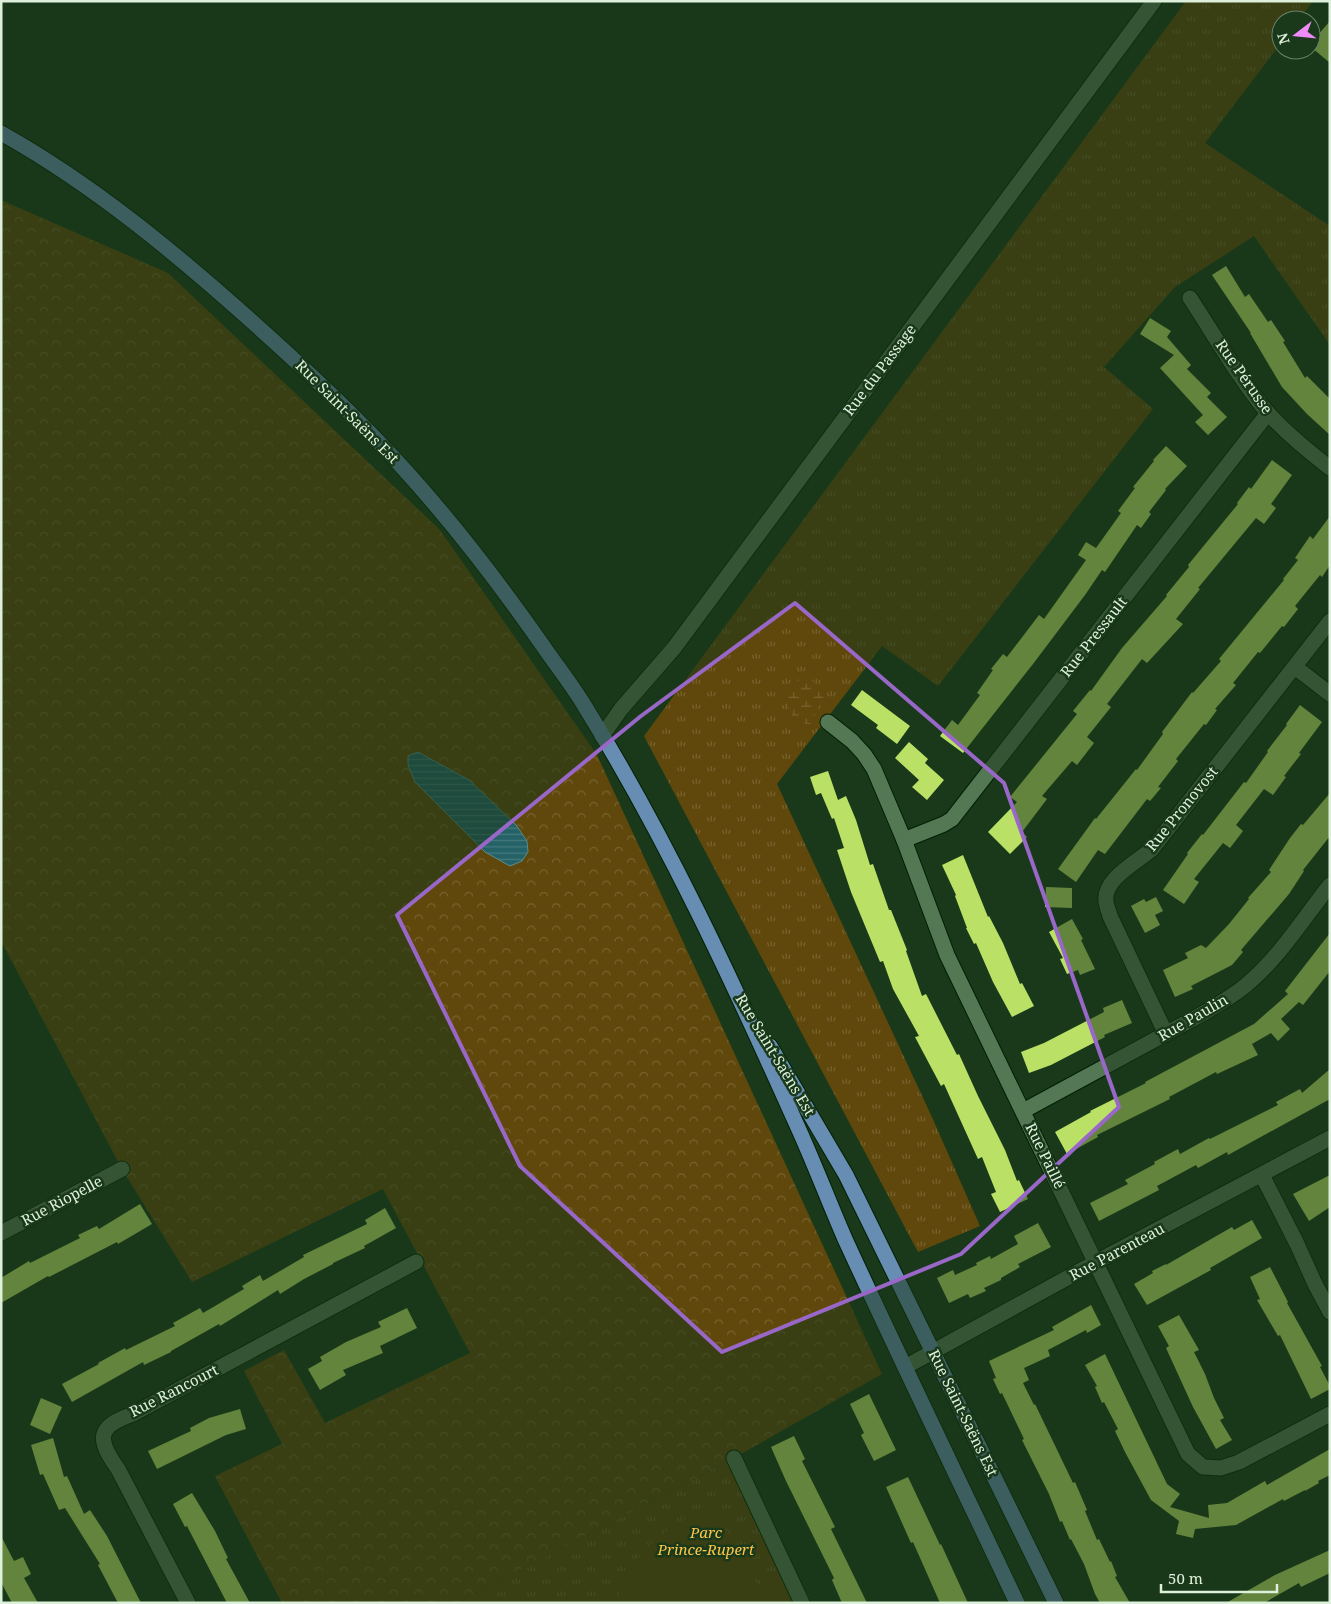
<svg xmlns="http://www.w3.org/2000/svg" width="1331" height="1604" font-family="'Noto Serif',serif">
  <defs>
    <pattern id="grass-tufts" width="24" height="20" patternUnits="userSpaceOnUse" patternTransform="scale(1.25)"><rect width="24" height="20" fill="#60480c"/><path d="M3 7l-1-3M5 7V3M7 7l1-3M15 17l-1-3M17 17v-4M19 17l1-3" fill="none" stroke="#76632f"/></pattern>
    <pattern id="forest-crowns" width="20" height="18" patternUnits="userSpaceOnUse" patternTransform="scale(1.25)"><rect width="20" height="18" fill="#60480c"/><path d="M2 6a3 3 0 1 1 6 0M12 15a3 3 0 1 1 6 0" fill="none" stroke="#76632f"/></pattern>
    <pattern id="wetland-marsh" width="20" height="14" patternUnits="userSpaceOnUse" patternTransform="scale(1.25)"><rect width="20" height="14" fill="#60480c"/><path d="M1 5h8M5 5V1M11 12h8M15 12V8" fill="none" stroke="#76632f"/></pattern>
    <pattern id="water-rules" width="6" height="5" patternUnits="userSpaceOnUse" patternTransform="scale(1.25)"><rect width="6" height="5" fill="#256268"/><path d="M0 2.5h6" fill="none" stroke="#44797d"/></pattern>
  </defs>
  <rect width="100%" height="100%" fill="#19391a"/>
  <g fill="url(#grass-tufts)">
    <polygon points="1186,1 1313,1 1299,20 1281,20 1281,43 1205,143 1330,226 1330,345 1254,236 1175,287 1104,367 1153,409 938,686 882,646 777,784 931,1115 980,1226 918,1252 644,736"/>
    <polygon points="734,1458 802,1603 458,1603"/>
  </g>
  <path fill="url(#forest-crowns)" fill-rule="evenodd" d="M1,200L168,273L440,530L597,755L882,1374L734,1458L458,1603H282L215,1476L282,1444L244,1371L284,1350L325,1423L470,1353L383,1189L192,1282L122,1169L1,941ZM418,752L469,780L516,825L527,841L528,852L510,866L485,852L415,782Z"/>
  <polygon fill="url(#wetland-marsh)" points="804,672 825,694 810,725 794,720 784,696"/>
  <path fill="#60480c" d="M711,1505L761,1590L770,1585L781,1603H616C634,1548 663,1530 711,1505Z"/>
  <polygon fill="url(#water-rules)" stroke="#5c8d8b" points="418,752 469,780 516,825 527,841 528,852 522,861 510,866 485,852 415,782 408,765 408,756"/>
  <g fill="#bae166">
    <polygon points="1330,21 1330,63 1311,47 1311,43"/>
    <polygon points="1226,266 1245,297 1249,294 1268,322 1271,320 1285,341 1283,342 1305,378 1307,376 1330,399 1330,435 1307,414 1282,387 1250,333 1251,333 1212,275"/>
    <polygon points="1150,318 1171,331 1167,337 1191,365 1187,369 1211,393 1207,397 1227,417 1208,435 1195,422 1203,415 1160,368 1174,355 1140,334"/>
    <polygon points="1166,446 1187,466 1165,489 1166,490 1149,512 1151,514 1141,528 1137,525 1105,572 1102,570 1085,595 1033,664 963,753 940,736 952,720 958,725 980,695 977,693 993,670 991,669 1003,654 1007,657 1039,615 1044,619 1086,560 1078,555 1086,542 1096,548 1121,513 1118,511 1135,488 1133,487 1154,461 1153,460"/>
    <polygon points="1272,460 1292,475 1271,504 1276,508 1264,524 1256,518 1198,588 1200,589 1176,619 1183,624 1147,663 1142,659 1107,704 1111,707 1087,737 1094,743 1077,765 1072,761 1042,796 1047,799 1022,832 1027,837 1010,854 988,832 1017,802 1010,797 1077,714 1073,711 1090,690 1091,691 1122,648 1167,596 1166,595 1189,567 1188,565 1238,504 1237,503 1249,487 1251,489"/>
    <polygon points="1330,516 1330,565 1322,577 1320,575 1295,606 1298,609 1284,627 1282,626 1260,653 1258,652 1233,683 1236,685 1215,709 1217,710 1206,725 1204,724 1176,759 1178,761 1158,787 1161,788 1150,801 1147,799 1105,854 1098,850 1076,882 1058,869 1095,818 1096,819 1136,769 1137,770 1163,734 1162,732 1192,692 1193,693 1221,661 1219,659 1284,580 1283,579 1298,560 1295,558 1310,536 1313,539"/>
    <polygon points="862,690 910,726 897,744 876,728 878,725 851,705"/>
    <polygon points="1300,705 1322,722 1299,753 1301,754 1284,776 1286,777 1273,795 1264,789 1236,825 1243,831 1230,848 1223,843 1194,879 1199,882 1184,904 1163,890 1188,854 1187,853 1202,834 1203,835 1244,782 1246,783 1268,752 1267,751 1287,725 1286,724"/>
    <polygon points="909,742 928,759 925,763 944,780 927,800 912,787 919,780 895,758"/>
    <polygon points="828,771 838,800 846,796 856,820 870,865 873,864 889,910 891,910 907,950 906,951 922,996 926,994 957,1055 959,1054 978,1096 1005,1150 1017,1181 1019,1180 1028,1199 1000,1212 991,1194 996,1192 982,1157 978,1159 944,1084 941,1086 915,1037 919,1036 893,989 883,961 880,962 851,892 837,850 844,848 834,818 832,819 821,793 816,795 810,777"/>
    <polygon points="1330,793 1330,836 1303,870 1304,871 1289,894 1241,950 1243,952 1232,965 1191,986 1193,989 1175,997 1163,970 1188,958 1185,953 1201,945 1206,948 1229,924 1249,899 1248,898 1271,872 1269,870 1290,838 1301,824 1303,825"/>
    <polygon points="963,855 988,917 989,916 1003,943 1020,984 1022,983 1034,1006 1012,1017 993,982 976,943 974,944 966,928 967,928 955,896 956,895 942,865"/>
    <polygon points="1046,887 1072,888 1072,908 1045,907"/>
    <polygon points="1156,897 1163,911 1155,915 1160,925 1145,933 1131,906 1144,899 1146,902"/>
    <polygon points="1072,919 1083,939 1081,940 1095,969 1080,975 1078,970 1067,974 1060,959 1063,958 1049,932"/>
    <polygon points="1330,933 1330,971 1303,1005 1299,1002 1281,1019 1290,1029 1278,1041 1271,1033 1252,1044 1258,1055 1217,1074 1216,1072 1169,1097 1170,1099 1097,1135 1098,1137 1067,1154 1055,1132 1091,1112 1090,1111 1146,1083 1145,1082 1254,1024 1288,994 1285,991"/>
    <polygon points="1122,1000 1132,1023 1104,1035 1105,1037 1051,1065 1029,1073 1021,1052 1044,1043 1104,1012 1103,1008"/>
    <polygon points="1330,1069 1330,1099 1228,1155 1227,1152 1198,1168 1196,1165 1157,1186 1159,1190 1099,1221 1090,1203 1128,1184 1125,1180 1155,1164 1154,1162 1178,1149 1180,1154 1209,1138 1210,1139 1278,1105 1276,1102 1300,1089 1302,1093"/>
    <polygon points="1330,1175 1330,1207 1309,1221 1293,1194"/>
    <polygon points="140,1204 152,1224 118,1244 117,1242 49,1277 48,1276 1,1303 1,1278 29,1261 30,1263 80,1238 78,1235 97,1226 99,1229"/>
    <polygon points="385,1208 396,1228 364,1246 365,1248 333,1263 333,1264 304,1279 280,1294 278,1290 220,1326 219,1324 171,1351 171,1352 144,1365 143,1362 72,1402 62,1384 99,1364 98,1363 125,1348 126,1350 175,1326 173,1323 200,1308 203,1313 244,1289 242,1286 260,1275 263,1281 304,1257 303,1255 367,1224 365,1220"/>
    <polygon points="1252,1220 1262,1238 1210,1268 1211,1270 1147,1305 1134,1284 1153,1273 1152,1271 1166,1264 1166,1265 1232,1227 1234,1230"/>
    <polygon points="1038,1223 1051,1247 1018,1264 1020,1267 1001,1278 1001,1280 984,1288 986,1291 970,1298 968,1294 949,1303 937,1278 953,1270 955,1275 977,1265 976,1263 990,1256 991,1259 1018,1244 1014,1236"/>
    <polygon points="1270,1267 1288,1302 1287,1303 1322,1366 1320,1367 1330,1386 1330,1389 1311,1399 1280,1335 1278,1336 1257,1300 1260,1299 1250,1277"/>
    <polygon points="1091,1305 1101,1325 1087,1333 1086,1330 1048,1350 1050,1356 1024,1368 1029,1380 1023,1383 1034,1405 1035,1404 1073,1483 1075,1482 1087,1510 1085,1511 1097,1540 1099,1539 1110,1562 1111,1561 1117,1576 1115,1577 1130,1603 1100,1603 1095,1594 1084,1564 1071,1539 1070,1540 1062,1521 1060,1522 1049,1494 1022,1440 1024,1439 1002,1393 1000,1394 993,1379 996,1378 989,1361 1054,1330 1052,1327"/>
    <polygon points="407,1308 417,1328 380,1346 383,1353 343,1370 346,1375 320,1390 308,1369 322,1361 320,1357 346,1342 381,1327 378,1322"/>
    <polygon points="1179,1315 1199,1350 1194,1352 1205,1374 1214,1398 1224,1418 1220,1420 1232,1440 1216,1449 1193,1407 1166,1348 1169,1346 1158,1326"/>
    <polygon points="1105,1354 1167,1484 1180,1494 1170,1507 1209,1518 1208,1505 1227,1503 1265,1481 1267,1485 1330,1449 1330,1475 1318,1481 1319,1483 1305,1491 1305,1490 1284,1501 1283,1499 1236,1525 1195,1529 1193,1538 1176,1534 1179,1521 1151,1500 1125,1452 1115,1431 1118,1429 1104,1402 1102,1403 1095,1387 1097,1386 1085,1365"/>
    <polygon points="869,1394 896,1450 874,1461 861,1435 864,1433 850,1404"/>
    <polygon points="41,1398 62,1407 50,1434 30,1425"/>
    <polygon points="240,1409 246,1429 226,1435 157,1469 148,1451 191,1431 190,1428 209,1418"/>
    <polygon points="794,1436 805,1459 802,1461 835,1527 831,1529 867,1603 842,1603 832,1580 834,1578 786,1481 771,1447"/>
    <polygon points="53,1438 64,1477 67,1476 84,1514 90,1510 107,1536 141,1603 118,1603 98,1565 100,1564 65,1508 59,1510 43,1474 40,1475 31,1445"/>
    <polygon points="908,1477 940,1545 941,1544 968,1603 940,1603 913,1542 911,1543 886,1487"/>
    <polygon points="192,1493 215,1531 228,1558 226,1559 250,1603 227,1603 187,1526 185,1527 173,1504"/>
    <polygon points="1,1536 14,1561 23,1557 31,1574 24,1578 38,1603 12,1603 1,1582"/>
    <polygon points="1330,1550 1330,1573 1301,1587 1299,1583 1264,1603 1226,1603 1275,1575"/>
  </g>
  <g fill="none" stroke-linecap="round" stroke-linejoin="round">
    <defs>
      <g id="minor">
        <path d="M1190,298C1215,336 1238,377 1267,412C1286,433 1308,451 1330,468"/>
        <polyline points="1295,667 1330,694"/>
        <polyline points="828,722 852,741 864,754 874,769 904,840 947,955 1188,1454 1203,1467 1221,1468 1239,1462 1330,1414"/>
        <polyline points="602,736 621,709 674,648 1154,1"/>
        <polyline points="904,840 944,824 952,819 1268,413"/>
        <path d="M1166,1034L1110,916C1109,911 1106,906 1106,901C1103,879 1137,862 1152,849L1330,621"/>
        <path d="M1023,1111L1193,1019C1211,1009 1229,999 1245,986C1279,958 1303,919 1330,885"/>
        <polyline points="1262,1175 1297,1244 1315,1284 1330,1312"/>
        <polyline points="1,1233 122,1169"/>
        <polyline points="905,1367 1096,1262 1330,1138"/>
        <polyline points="734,1458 802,1603"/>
        <path d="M188,1603L118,1469C97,1439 96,1427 133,1414L416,1262"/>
      </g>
      <g id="major">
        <path d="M1,133C94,185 178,255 257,326C295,360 333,395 369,432C436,500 494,575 548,653C560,670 573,687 584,705C666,837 732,980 795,1121C813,1160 828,1200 845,1239C901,1361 960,1482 1017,1603"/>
        <polyline points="770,1046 846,1175 1056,1603"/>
      </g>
    </defs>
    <use href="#minor" stroke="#012003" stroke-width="17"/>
    <use href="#major" stroke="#012003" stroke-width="17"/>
    <use href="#minor" stroke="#547754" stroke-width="15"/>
    <use href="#major" stroke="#678db3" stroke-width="15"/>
  </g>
  <path d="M0 0H1331V1604H0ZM795,603L1004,783L1119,1107L961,1254L722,1352L520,1166L397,915L641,716Z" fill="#19391a" fill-opacity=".55" fill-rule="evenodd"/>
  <path fill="none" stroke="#9867c8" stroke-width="4" stroke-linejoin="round" d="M795,603L1004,783L1119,1107L961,1254L722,1352L520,1166L397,915L641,716Z"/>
  <g text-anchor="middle" stroke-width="5" stroke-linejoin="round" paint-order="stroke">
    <g font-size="15" fill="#ddf0dc" stroke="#19391a">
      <text transform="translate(880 370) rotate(-53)" y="5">Rue du Passage</text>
      <text transform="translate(1244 377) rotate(55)" y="5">Rue Pérusse</text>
      <text transform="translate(347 412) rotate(45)" y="5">Rue Saint-Saëns Est</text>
      <text transform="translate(1094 637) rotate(-52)" y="5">Rue Pressault</text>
      <text transform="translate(1182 809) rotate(-51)" y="5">Rue Pronovost</text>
      <text transform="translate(1193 1018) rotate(-30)" y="5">Rue Paulin</text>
      <text transform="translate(775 1055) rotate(59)" y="5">Rue Saint-Saëns Est</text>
      <text transform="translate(1045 1156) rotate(64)" y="5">Rue Paillé</text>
      <text transform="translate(62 1201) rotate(-28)" y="5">Rue Riopelle</text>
      <text transform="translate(1117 1252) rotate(-28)" y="5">Rue Parenteau</text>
      <text transform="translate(174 1391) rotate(-27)" y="5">Rue Rancourt</text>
      <text transform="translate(963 1413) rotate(64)" y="5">Rue Saint-Saëns Est</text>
    </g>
    <g font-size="15" font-style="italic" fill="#fcc54a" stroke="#19391a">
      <text x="706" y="1538">Parc<tspan x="706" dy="17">Prince-Rupert</tspan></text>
    </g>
  </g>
  <rect width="1331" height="1604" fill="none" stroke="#ddf0dc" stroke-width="5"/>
  <g transform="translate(1296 35) rotate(254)"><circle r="24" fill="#19391a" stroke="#678268"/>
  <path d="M0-4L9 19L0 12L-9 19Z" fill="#ef8bf7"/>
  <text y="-8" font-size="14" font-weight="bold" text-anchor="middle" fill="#ddf0dc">N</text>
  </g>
  <path d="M1161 1584v8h116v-8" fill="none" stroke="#ddf0dc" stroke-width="2.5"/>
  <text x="1168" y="1584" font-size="15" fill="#ddf0dc" stroke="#19391a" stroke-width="4" paint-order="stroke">50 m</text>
</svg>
